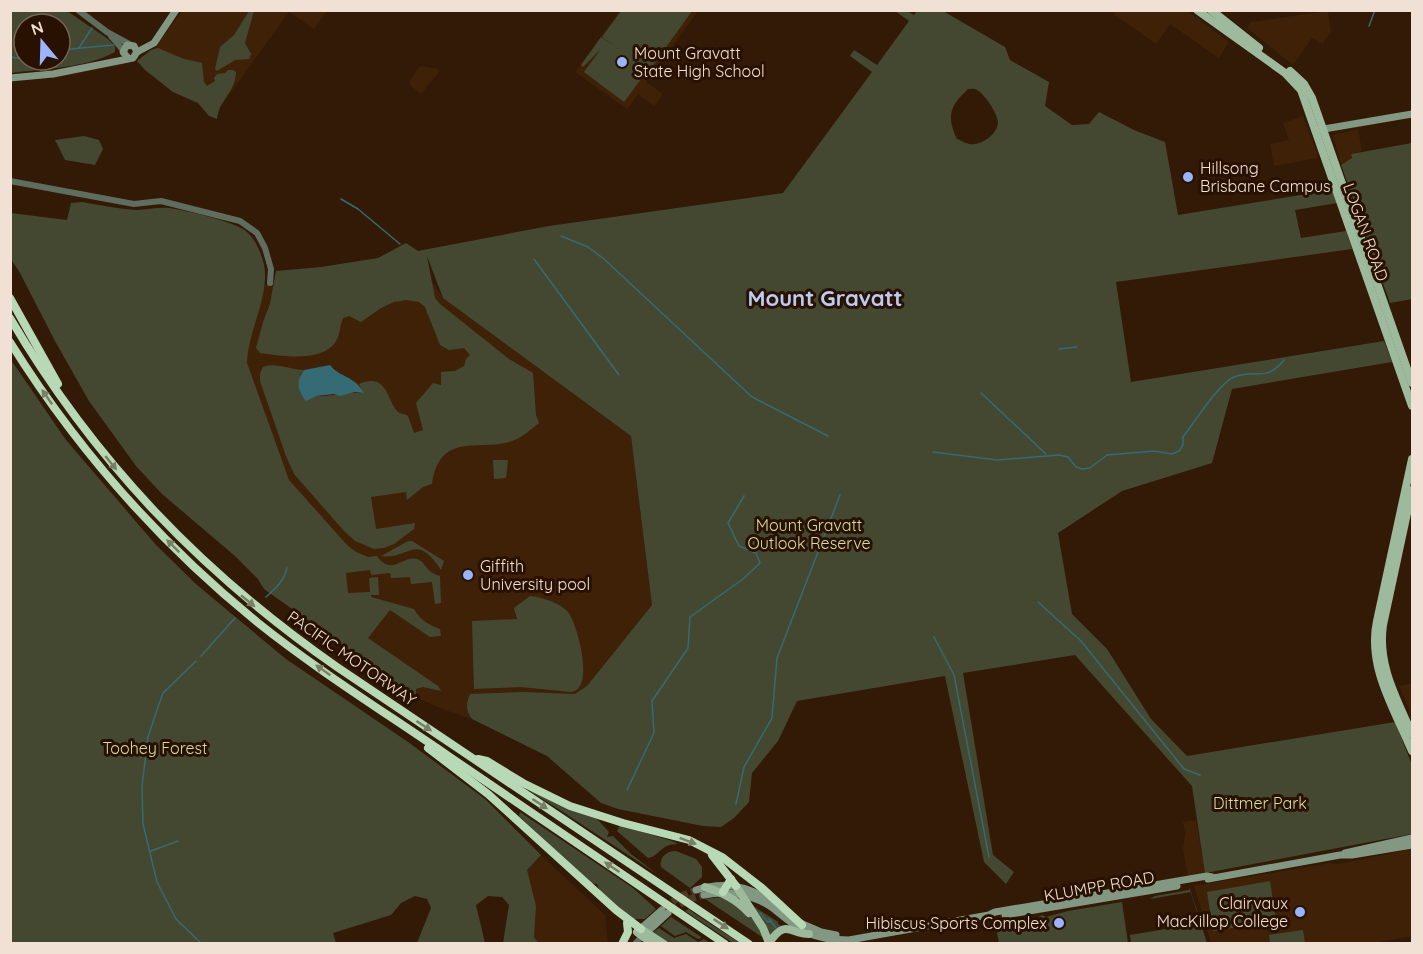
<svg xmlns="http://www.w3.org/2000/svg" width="1423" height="954" font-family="Quicksand,sans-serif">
  <rect width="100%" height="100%" fill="#321a07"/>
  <g fill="#3f2108">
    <polygon points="182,11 327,11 314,29 289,12 220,107 150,55"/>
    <polygon points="620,11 698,11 646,82 663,94 654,106 638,94 627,109 575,72"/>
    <polygon points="1116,11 1188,11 1229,42 1219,58 1170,24 1156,44 1114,14"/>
    <polygon points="1328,11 1331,32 1322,44 1312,38 1293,65 1247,28 1251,22"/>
    <polygon points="423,66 438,69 439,72 421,94 410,85 410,81 419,67"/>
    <polygon points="1303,116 1318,155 1317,158 1274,166 1270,144 1289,140 1283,123"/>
    <polygon points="1358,129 1362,151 1351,154 1352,158 1341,165 1333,135"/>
    <polygon points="417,260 443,298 631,436 652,605 587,686 595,723 510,738 472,719 442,709 416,697 264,589 216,292"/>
    <polygon points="1412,683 1412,716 1399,686"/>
    <polygon points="1196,820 1205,873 1188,876 1183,849 1185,833 1183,822"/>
    <polygon points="1412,849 1412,936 1368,944 1211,943 1194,886 1330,863 1339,864"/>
    <polygon points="541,855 605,915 608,944 537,943 534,939 527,870"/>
  </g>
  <g fill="#454831" fill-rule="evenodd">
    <path d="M10,11H67L108,39L115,46V52C87,68 42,69 11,73ZM24,24H60V60H24Z"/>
    <polygon points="249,11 254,11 245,43 251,54 249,59 235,60 217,71 215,69 220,47 234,35"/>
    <polygon points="621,11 692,11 649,71 648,70 642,79 638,76 641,79 624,102 584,72 601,49 583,67 581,65 601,37 615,46 602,37"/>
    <path d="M895,11H907L914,15L917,11H943L1005,47L1010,60L1049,82L1045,106L1072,125L1089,124L1099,112L1134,130L1165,142L1178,215L1332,190L1337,203L1295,210L1301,238L1346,231L1352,249L1116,282L1131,382L1384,341L1392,362L1232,389L1212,463L1122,491L1058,533L1072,614L1107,649L1151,719L1187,756L1395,722L1412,765V834L1205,873L1192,786L1075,655L963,673L993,855L1014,872L1006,884L984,862L945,676L797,701L778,741L752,773L749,802L734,818L721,827L703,826L618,809L601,803L547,756L472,719C465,710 466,704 470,694L523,692L575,694L587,686L652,605L631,436L443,298L427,256L435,298L440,304L509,359L533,373L536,415L539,423C531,429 522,438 512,441C479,452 440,430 432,484L423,487L407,500L406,492L371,497L376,529L415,523L414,529L394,544L384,548L374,549L355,541L344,531L294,474L286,456L260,381V373L263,367C276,362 290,370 304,370L300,375L316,396C332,397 347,392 363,393L359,384C388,372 386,400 398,412C401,414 405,414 408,416L414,433L423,430L416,403L433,383L441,385V372L455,371L464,366L466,359L470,355L464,348L449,350L440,345L425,307L419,302L406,300L394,302L381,308L361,322L349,316L343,318C340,325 340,335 336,341C323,363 281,356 260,353L256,348L263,322L270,304L276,271L321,267L378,258L406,243L418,251L549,226L783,193L872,72L850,56L854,50L877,65L909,21ZM968,89C971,89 975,88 977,90C985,94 997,113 998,122C998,134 981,146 970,144C966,144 961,140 957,139C946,116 950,106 968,89Z"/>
    <path d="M158,48L184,59L202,63L204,82L207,86L215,81L214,78L217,74L225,73L228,70H233L236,72C235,94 219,99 217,119L209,116L198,103L173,92L145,70L137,61L151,50Z"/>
    <polygon points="84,136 99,140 103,149 95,165 65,160 55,140"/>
    <polygon points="1412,143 1412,299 1390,303 1341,165 1352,158 1351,154"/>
    <path d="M82,202C100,205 118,209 137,210C147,210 158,207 169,208C184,210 237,222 247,232C258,242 266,263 265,278C264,307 248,334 247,363L289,480L347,545L356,552L368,557L377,556C392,577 402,555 417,559C426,562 425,572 440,576L441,603L435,604L432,582L411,584L410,577L391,578L390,573L371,575L370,570L346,573L348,593L370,592L369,578L378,577L379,595H371V597L414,609C420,620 429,625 440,629L441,636L430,637L390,610L368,638L438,686L441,691L423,687L416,689V697L264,589L258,579L235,556L162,494L136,466L89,401L55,341L20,273L11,259V213L67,220L71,203Z"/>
    <polygon points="11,360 66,440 156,545 197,585 286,659 408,742 485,799 541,855 527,870 536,906 534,937 538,943 503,943 509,905 502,897 488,896 476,905 485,943 417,943 431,908 427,899 415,896 401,903 391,915 333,933 336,943 11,943"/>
    <polygon points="493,460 508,460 506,478 494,479"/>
    <path d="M408,541H412L444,561L441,570C415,531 411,560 381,556Z"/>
    <path d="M530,596C542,597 560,603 568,612C578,625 595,690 571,692L521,687L474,689L472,621L517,619L514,608Z"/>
    <polygon points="532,790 597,819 609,832 607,837 613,836 631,854 657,874 560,810 531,792"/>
    <polygon points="520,812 633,888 656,909 645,919 633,919 600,892 597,884 590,883 519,816"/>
    <path d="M620,825L672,841L678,844C661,843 660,856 648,858L617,831Z"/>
    <path d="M676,851L696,859L702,867V877L690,888L661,867C659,857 667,851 676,851Z"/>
    <polygon points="1270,881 1276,921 1213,931 1207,892"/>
    <polygon points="1189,887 1207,943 1131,943 1130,935 1201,923 1191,892 1150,899 1155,896 1189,890"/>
    <path d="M722,897C746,909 752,915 765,939L705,899Z"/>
    <polygon points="1122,902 1128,943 999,943 995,922 1017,920 1020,917 1036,919 1042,915 1046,917 1068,911"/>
    <polygon points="753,906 778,922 778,924 783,927 770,938"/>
    <polygon points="689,909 695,914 740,943 733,943 685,911"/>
    <polygon points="671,917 701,937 701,938 698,939 686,932 675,936 661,926"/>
    <polygon points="659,928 674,938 686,934 698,942 704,939 710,943 668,943 652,933"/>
    <polygon points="1303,930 1305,943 1270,943 1269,935"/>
  </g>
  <path fill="#346b75" d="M330,365C340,378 354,375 364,393L355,392L340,396L334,394L316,396L306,401C297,390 296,381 304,370Z"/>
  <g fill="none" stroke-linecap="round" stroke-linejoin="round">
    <g stroke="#346b75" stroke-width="1.5">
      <polyline points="1369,26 1375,10"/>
      <polyline points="79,48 92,28"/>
      <polyline points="60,50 113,45"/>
      <polyline points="10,57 29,60"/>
      <polyline points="341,199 358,209 400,244"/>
      <polyline points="561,236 588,247 604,259 752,397 828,436"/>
      <polyline points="534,259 619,375"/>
      <polyline points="1059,349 1077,347"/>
      <polyline points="981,393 1046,454"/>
      <path d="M933,452L997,460L1059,455L1068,457L1076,467L1082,469L1090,468L1107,455L1154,451L1172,454L1179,451L1183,445V437C1194,423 1219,383 1234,377C1256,368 1264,384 1284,360"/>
      <path d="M266,597C276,588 284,581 287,568"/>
      <polyline points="1038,602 1081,641 1184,769 1200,775"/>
      <polyline points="934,637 954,675 989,857"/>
      <polyline points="201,656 235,618"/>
      <polyline points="196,661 163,693 158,707 148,737 142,786 143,824 157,882 176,919 202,944"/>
      <polyline points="627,790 654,733 652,701 688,648 690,617 743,579 760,563 756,553 739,546 728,523 744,496"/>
      <polyline points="736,804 744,767 772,718 777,658 840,495"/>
      <polyline points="151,851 178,841"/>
      <polyline points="760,913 768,922 771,921"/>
      <polyline points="769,919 776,928"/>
    </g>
    <g stroke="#4f3826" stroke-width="7" stroke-dasharray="7 3.5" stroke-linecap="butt">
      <polyline points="664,908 679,897 696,890"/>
      <polyline points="671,910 687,900 704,895"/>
    </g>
    <g stroke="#5f6d5f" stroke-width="6">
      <polyline points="78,10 107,32 131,45"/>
      <polyline points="111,36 123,50"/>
      <polyline points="10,181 134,204 161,201 240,221 257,233 265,248 271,269 270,283"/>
      <polyline points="635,944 642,936"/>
    </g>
    <g stroke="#839882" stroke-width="7">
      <polyline points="128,58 123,52 127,45 134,46 137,52"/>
      <polyline points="10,78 53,74 133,58 137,52 154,43 176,10"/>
      <polyline points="1318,130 1412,114"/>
      <polyline points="1345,853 1412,838"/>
      <polyline points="1208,879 1340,855 1352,855 1412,845"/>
      <path d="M696,890C724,881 750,886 773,903"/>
      <path d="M704,895C728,890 754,894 774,909C785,918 795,927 808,933C821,939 835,940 849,940L989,915L995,912L1207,876L1212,877"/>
      <polyline points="1005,915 1177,886"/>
      <polyline points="798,922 821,932 836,935"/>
      <polyline points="637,932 662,910"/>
      <polyline points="644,935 668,913"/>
    </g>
    <g stroke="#9eba9d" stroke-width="8">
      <polyline points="1197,10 1285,73 1301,90 1412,406"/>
      <polyline points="1211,10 1259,48"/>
      <polyline points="1290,71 1304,84 1312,98 1412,383"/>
      <path d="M1412,459L1377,621C1367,667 1395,710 1412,751"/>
      <path d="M1412,490L1383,625C1377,665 1397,699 1412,734"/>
      <polyline points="736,886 763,928 769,943"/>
      <path d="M705,887C723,893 736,899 749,913"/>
      <polyline points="641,929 664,944"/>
      <polyline points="637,932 653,944"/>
      <path d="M769,943C786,918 790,934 809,934"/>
    </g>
    <g stroke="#b7d9b6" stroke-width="8">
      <polyline points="10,298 58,384"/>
      <path d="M10,318C95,462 201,572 337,667L749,944"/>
      <path d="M10,342C76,448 160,543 257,622C317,670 383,711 447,755C540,818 632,881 725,944"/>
      <polyline points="428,748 488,794 616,910 641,929"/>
      <polyline points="478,759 487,761 523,783 570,806 623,823 689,840 722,857 762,888 802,925"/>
      <polyline points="712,855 736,886"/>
      <polyline points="723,892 731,879"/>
      <polyline points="622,944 628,932 627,923"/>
    </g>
  </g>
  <defs><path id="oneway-solid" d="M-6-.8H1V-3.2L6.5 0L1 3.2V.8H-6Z" transform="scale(1.5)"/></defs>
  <g fill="#777f65">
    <use href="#oneway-solid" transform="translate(47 397) rotate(-125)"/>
    <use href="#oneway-solid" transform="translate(111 463) rotate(51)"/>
    <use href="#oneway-solid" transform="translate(173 546) rotate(-135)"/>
    <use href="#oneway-solid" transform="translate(248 601) rotate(39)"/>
    <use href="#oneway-solid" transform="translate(323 670) rotate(-145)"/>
    <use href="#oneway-solid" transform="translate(424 726) rotate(33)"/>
    <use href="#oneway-solid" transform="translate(540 804) rotate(33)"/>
    <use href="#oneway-solid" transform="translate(688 841) rotate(21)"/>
    <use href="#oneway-solid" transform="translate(612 867) rotate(-146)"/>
    <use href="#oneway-solid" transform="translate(721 924) rotate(34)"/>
  </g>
  <g fill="#9ab5fd" stroke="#281101" stroke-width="2">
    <circle cx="622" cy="62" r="6"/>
    <circle cx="1188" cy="177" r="6"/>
    <circle cx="468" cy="575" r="6"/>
    <circle cx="1300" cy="912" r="6"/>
    <circle cx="1059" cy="923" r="6"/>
  </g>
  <g text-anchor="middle" stroke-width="6" stroke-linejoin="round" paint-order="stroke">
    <g font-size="16" fill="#f1e0d4" stroke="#281101" text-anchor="start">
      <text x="634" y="59">Mount Gravatt<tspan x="634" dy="18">State High School</tspan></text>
      <text x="1200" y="174">Hillsong<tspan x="1200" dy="18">Brisbane Campus</tspan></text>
      <text x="480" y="572">Giffith<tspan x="480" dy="18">University pool</tspan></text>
      <text x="1288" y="909" text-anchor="end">Clairvaux<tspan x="1288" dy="18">MacKillop College</tspan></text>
      <text x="1047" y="929" text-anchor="end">Hibiscus Sports Complex</text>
    </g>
    <g font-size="16" fill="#f1e0d4" stroke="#281101">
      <text transform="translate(1366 232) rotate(70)" y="6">LOGAN ROAD</text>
      <text transform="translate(352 658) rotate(35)" y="6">PACIFIC MOTORWAY</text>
      <text transform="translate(1099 886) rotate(-10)" y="6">KLUMPP ROAD</text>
    </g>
    <g font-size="16" fill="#d6df9a" stroke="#281101">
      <text x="809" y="531">Mount Gravatt<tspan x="809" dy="18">Outlook Reserve</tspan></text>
      <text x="155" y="754">Toohey Forest</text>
      <text x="1260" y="809">Dittmer Park</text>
    </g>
    <g font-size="22" font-weight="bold" fill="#bbcbf4" stroke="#281101">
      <text x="825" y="306">Mount Gravatt</text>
    </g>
  </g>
  <rect width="1423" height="954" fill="none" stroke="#f1e0d4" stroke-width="24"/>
  <g transform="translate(42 42) rotate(341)"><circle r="28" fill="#281101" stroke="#786455" stroke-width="1.5"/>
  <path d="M0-4.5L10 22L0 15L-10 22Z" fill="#9ab5fd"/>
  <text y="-9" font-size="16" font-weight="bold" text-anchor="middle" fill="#f1e0d4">N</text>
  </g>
</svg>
